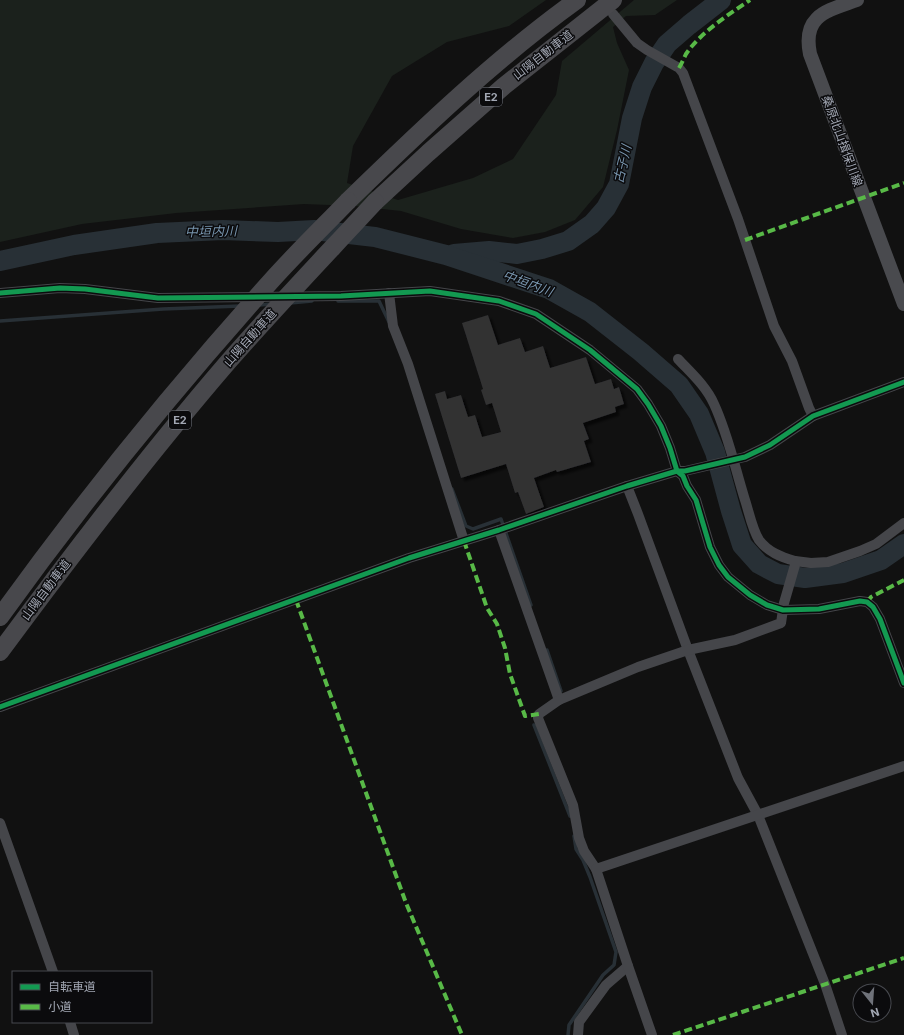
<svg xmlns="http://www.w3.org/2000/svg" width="904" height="1035" font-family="Inter,'Noto Sans JP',sans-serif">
  <defs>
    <filter id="shadow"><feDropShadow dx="3.5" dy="3.5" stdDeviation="1" flood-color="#0009"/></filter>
  </defs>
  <rect width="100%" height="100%" fill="#111"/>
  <polygon fill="#1b211c" points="0,0 546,0 509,26 447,42 392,76 353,146 347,183 398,200 473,178 513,159 556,95 562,61 634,0 677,0 655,15 626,16 613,27 617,43 629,70 617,130 603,187 575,220 545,232 513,238 461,229 401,211 355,206 304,204 176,213 82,224 0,242"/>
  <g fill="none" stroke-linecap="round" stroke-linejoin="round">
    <g stroke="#283036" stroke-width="3.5">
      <polyline points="338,301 379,301 389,322"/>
      <polyline points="290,303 312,301"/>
      <polyline points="259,305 272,304"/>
      <polyline points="0,321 163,309 240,306"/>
      <polyline points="452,489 466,526 473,529 501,519 531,605"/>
      <polyline points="547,650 561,691"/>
      <polyline points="534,725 570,816"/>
      <polyline points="568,1035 569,1025 603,975 614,965 616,952 590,877 583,860 576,849 574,836"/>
    </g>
    <g stroke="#283036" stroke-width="20">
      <polyline points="454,254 489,251 517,254 542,249 568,241 592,224 606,208 619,184 632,118 642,87 654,63 667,44 689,25 721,0"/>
      <polyline points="0,261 74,245 157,233 223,230 278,232 314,230 375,237 446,255 549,289 590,312 641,352 679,385 699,414 715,452 731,511 742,545 759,564 778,574 805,578 843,573 881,560 904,544"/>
    </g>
  </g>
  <polygon fill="#313133" filter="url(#shadow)" points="488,315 498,345 520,338 525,352 543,346 550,368 586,357 595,384 611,379 614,389 619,387 624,404 615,407 616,412 583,423 589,439 584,441 591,462 557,472 556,470 534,478 544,507 526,514 518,492 515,493 506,464 461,478 435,394 445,391 447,399 461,395 468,417 475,415 482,437 501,432 492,403 486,405 481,390 483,389 462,323"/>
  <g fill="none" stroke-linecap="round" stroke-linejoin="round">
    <g stroke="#45464a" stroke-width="10">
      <polyline points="613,14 637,43 647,50 679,68 683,73 738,219 774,326 792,361 809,408 813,416"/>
      <polyline points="0,293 60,288 85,289 158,298 341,296 430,291 499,301 536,314 590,350 637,389 648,404 661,426 670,448 677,471 683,476 687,486 696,500 710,547 719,565 728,577 750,595 767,605 783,610 819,609 860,601 867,602 873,607 880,619 904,683"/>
      <polyline points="389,293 393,326 408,364 464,541"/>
      <polyline points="627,486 638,514 688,650 738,778 758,815 825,984 842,1035"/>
      <polyline points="499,530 559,700"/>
      <polyline points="795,561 811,563 828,562 860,551 876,544 904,523"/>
      <polyline points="0,707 409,558 499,530 627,486 677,471 685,471 745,457 770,445 813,416 904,382"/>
      <polyline points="0,823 53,972"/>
      <path d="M596,869L584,851L579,838L573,805L538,718L539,714L559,700L638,667L688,650L735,640L781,623L784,603L795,565V561C781,557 768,552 759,540C752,529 749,512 745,500C735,468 728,434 714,404C706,386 691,373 678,359"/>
      <polyline points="70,1022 74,1035"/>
      <polyline points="578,1035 579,1022 606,985 628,966"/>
      <polyline points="652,1035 628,966 596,869 904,766"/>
    </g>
    <path stroke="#494a4e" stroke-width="14" d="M857,0C827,11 802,15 810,54L904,304"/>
    <g stroke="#48484c" stroke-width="18">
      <path d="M348,201C421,130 495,59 577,0"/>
      <polyline points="375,202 428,153 504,86 613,0"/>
    </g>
    <g stroke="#48484c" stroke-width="18">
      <path d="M0,617C84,500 175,388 271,281C296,253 323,227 348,201"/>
      <path d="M0,652C73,553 148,455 228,362C276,307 326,255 375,202"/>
    </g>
    <g stroke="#58b947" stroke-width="4" stroke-dasharray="8 4" stroke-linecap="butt">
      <path d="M679,68C682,63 684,58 686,54C701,32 728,15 750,0"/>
      <polyline points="745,240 904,183"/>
      <polyline points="464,541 487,608 497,624 505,648 510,674 525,716 539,714"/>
      <polyline points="296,600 406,903 462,1035"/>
      <polyline points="867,602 871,597 904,580"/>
      <polyline points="673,1035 904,958"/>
    </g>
    <defs>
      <g id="cycleway">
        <polyline points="0,293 60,288 85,289 158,298 341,296 430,291 499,301 536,314 590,350 637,389 648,404 661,426 670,448 677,471 683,476 687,486 696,500 710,547 719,565 728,577 750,595 767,605 783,610 819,609 860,601 867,602 873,607 880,619 904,683"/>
        <polyline points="0,707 409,558 499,530 627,486 677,471 685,471 745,457 770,445 813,416 904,382"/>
      </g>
    </defs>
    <use href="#cycleway" stroke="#0b0b0d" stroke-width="8"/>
    <use href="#cycleway" stroke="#139951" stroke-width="5"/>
  </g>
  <g text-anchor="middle" stroke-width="3" stroke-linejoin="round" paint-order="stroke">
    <g fill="#0b0b0d" stroke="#757881" stroke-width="1">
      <rect x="480" y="88" width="22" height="18" rx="3"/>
      <rect x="169" y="411" width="22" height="18" rx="3"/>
    </g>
    <g font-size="11" font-weight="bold" fill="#a2a7b3">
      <text x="491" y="101">E2</text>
      <text x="180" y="424">E2</text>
    </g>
    <g font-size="12" fill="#a2a7b3" stroke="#0b0b0d">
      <text transform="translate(543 55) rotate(-38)" y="4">山陽自動車道</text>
      <text transform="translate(842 141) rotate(70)" y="4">桑原北山揖保川線</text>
      <text transform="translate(250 338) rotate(-48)" y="4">山陽自動車道</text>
      <text transform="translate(46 590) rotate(-53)" y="4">山陽自動車道</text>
    </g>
    <g font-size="13" font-style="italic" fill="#7895ae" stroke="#0b0b0d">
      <text transform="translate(622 164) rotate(-77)" y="5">古子川</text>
      <text transform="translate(211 231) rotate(-1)" y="5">中垣内川</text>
      <text transform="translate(528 283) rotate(20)" y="5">中垣内川</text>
    </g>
  </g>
  <rect x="12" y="971" width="140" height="52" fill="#0b0b0d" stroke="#47494f"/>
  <rect x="20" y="984" width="20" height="6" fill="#139951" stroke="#47494f"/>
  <text x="48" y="991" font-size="12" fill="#a2a7b3">自転車道</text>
  <rect x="20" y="1004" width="20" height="6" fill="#58b947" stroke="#47494f"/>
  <text x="48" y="1011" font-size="12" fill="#a2a7b3">小道</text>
  <g transform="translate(872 1003) rotate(163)"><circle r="19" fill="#0b0b0d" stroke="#47494f"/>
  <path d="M0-3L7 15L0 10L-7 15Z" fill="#6f727a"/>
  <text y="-6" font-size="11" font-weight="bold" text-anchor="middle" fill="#a2a7b3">N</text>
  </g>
</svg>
